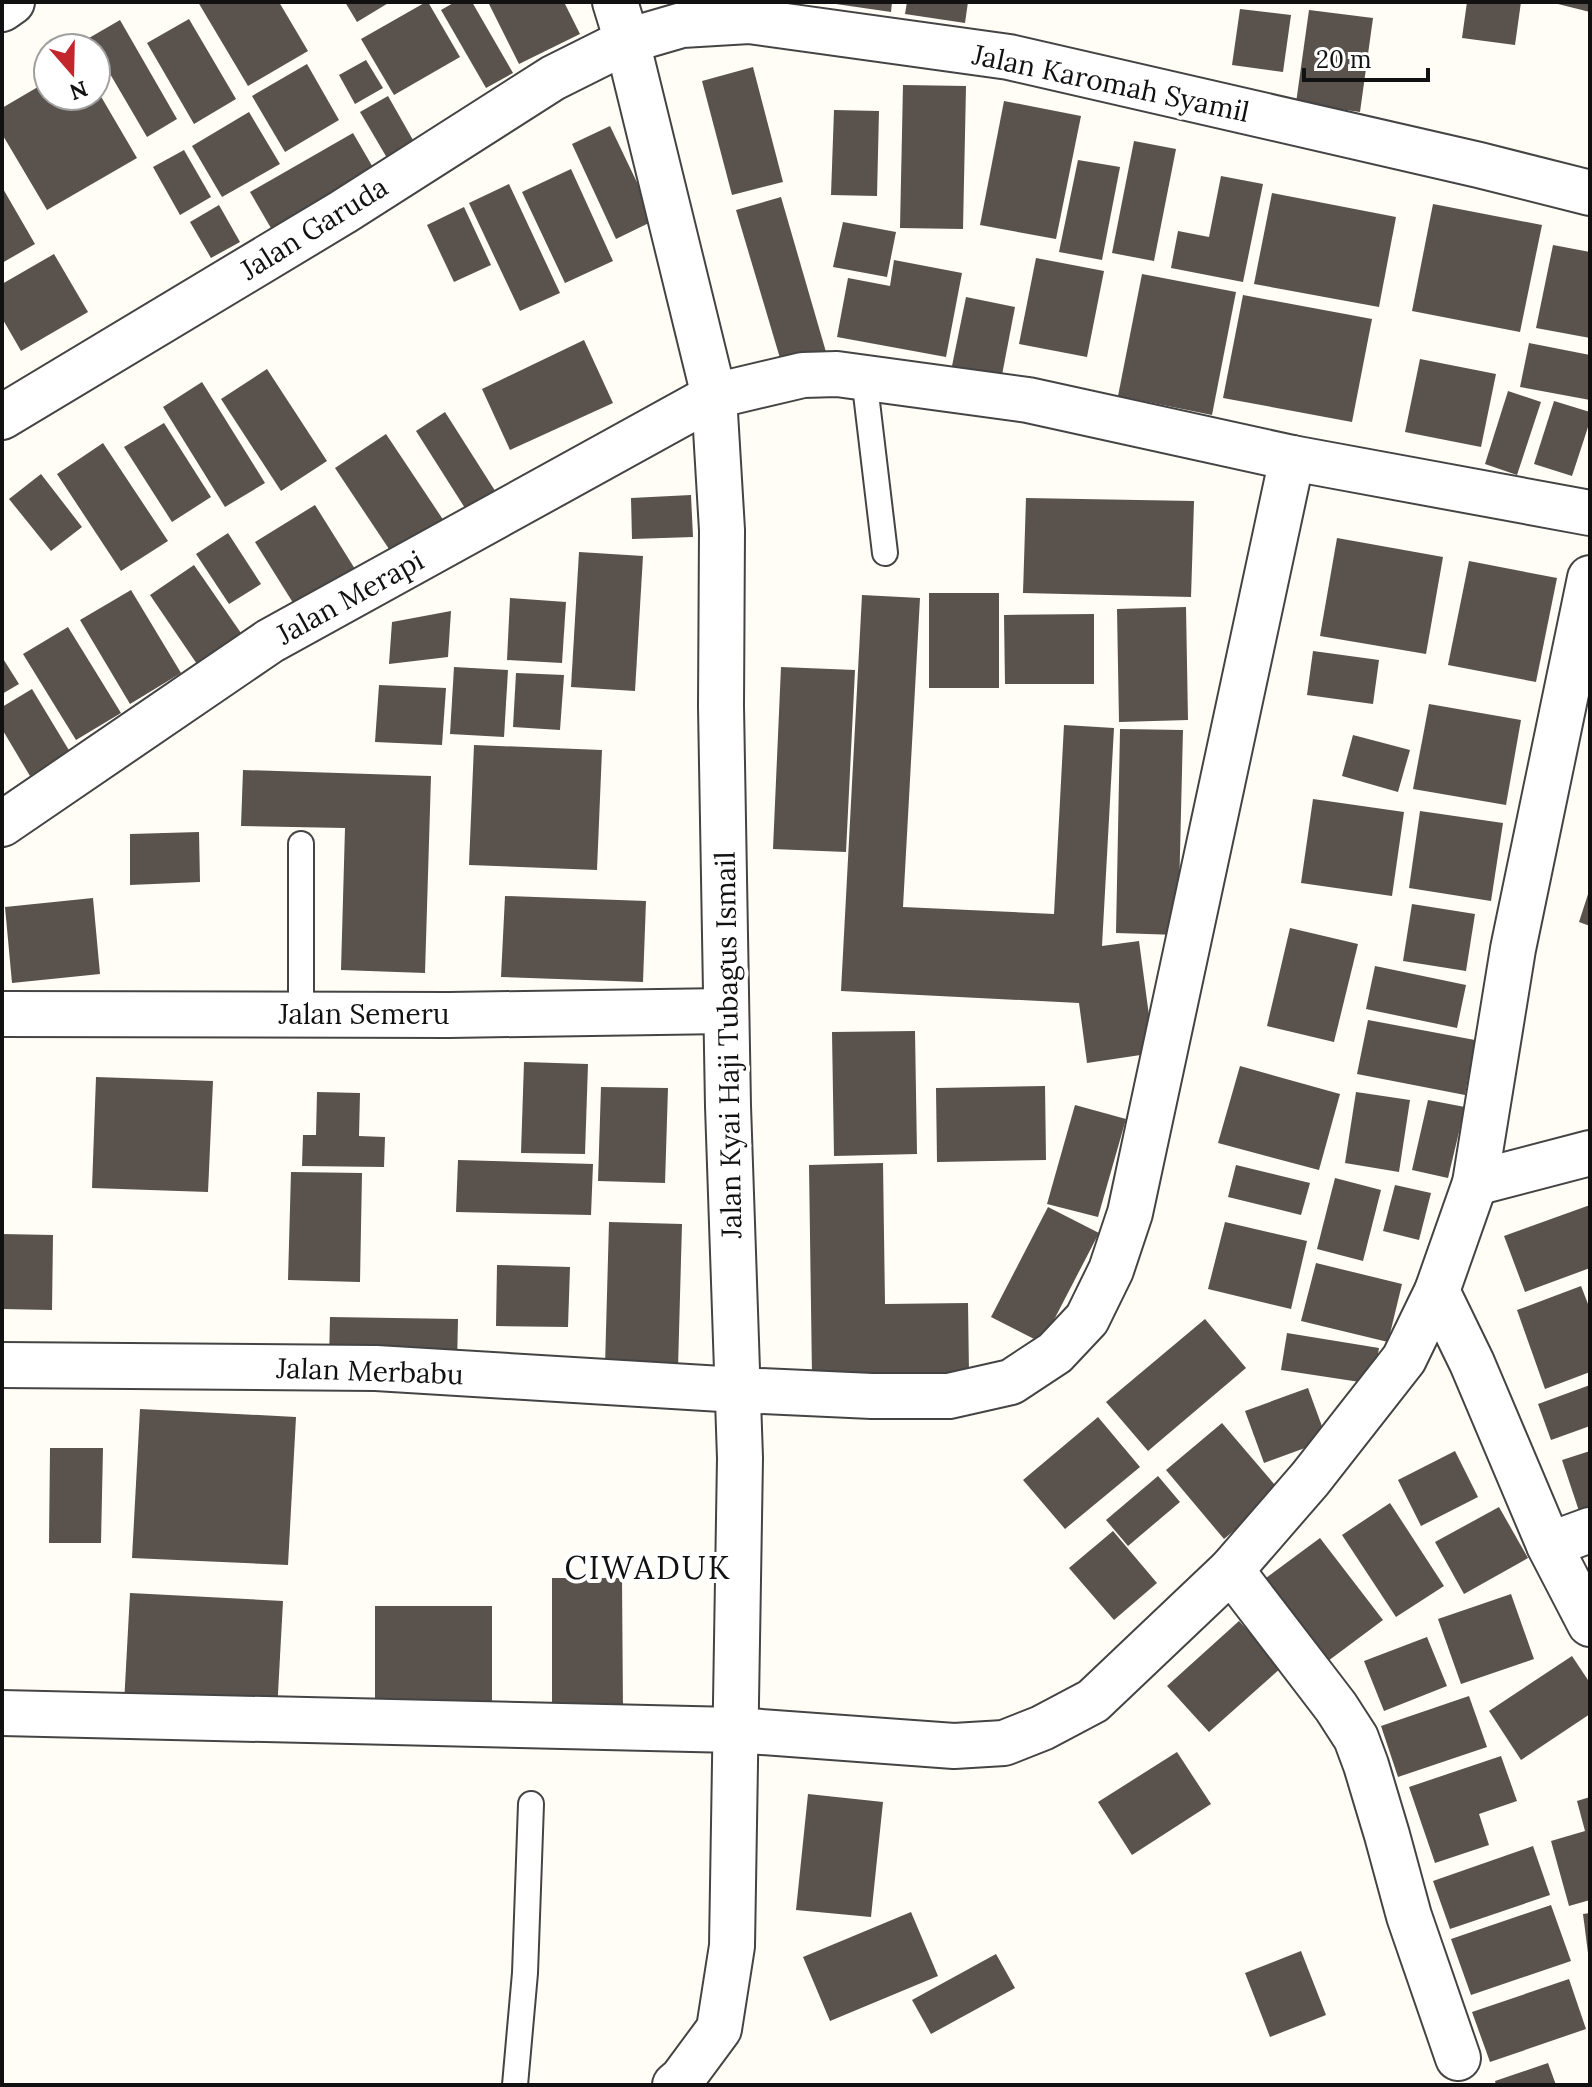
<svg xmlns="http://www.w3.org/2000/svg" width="1592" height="2087" font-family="Lora,serif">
  <rect width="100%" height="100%" fill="#fffdf5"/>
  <g fill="#5a524d">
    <polygon points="198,2 279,2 308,51 248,86"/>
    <polygon points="345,2 390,2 357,22"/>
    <polygon points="426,2 428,2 460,57 394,95 361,39"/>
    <polygon points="455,2 472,2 513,73 486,88 441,10"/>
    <polygon points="488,2 564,2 580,34 519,64"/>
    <polygon points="836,2 892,2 891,12 836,4"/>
    <polygon points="907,2 968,2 965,23 905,14"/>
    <polygon points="1467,2 1521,2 1515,45 1462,38"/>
    <polygon points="1554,2 1590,2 1590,12 1554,3"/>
    <polygon points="1240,9 1291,15 1283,72 1232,65"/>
    <polygon points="1309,10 1373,18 1360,112 1296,103"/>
    <polygon points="189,19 236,99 194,124 147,43"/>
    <polygon points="120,20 177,119 147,137 89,38"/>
    <polygon points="366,60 383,88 355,104 339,75"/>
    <polygon points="307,64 339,120 285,152 252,96"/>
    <polygon points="753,67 783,182 732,195 702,81"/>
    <polygon points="48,81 48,96 96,96 96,88 137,158 47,210 2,134 2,108"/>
    <polygon points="903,85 966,86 963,229 900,228"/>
    <polygon points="388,96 417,147 390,163 360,112"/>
    <polygon points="1004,101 1081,116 1056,239 980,225"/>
    <polygon points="834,110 879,111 877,196 831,195"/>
    <polygon points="249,112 280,164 222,197 192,146"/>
    <polygon points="610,126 655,220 616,239 572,144"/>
    <polygon points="353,133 378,176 275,235 250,192"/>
    <polygon points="1134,141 1176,149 1154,261 1112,253"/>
    <polygon points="184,150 211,197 180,215 153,167"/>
    <polygon points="1078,160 1120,167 1102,260 1059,252"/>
    <polygon points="571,169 613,261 565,283 522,192"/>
    <polygon points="1221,176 1263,184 1243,282 1171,268 1178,231 1209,237"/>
    <polygon points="509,184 560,293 520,311 469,203"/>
    <polygon points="2,187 35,244 2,263"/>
    <polygon points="1272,193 1396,217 1379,307 1254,284"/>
    <polygon points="781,197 826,352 782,365 736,210"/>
    <polygon points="1433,204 1542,225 1520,332 1412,311"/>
    <polygon points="219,205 240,242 211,258 190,222"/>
    <polygon points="464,207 491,265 454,282 427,225"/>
    <polygon points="843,222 896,232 887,277 833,267"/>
    <polygon points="1553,245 1590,252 1590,338 1536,328"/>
    <polygon points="54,254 88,312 21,351 2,318 2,284"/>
    <polygon points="1036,258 1104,271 1087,357 1019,344"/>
    <polygon points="894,260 962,273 946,357 837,337 848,278 890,286"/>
    <polygon points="1142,274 1236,292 1212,415 1118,396"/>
    <polygon points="1243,295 1372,319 1352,422 1223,398"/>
    <polygon points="966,297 1015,307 1002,375 952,366"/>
    <polygon points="584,340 613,403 510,450 482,389"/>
    <polygon points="1529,343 1590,355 1590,400 1520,387"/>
    <polygon points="1420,359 1496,374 1481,447 1405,432"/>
    <polygon points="267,369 327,461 281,491 221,399"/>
    <polygon points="202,382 265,483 225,507 163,407"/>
    <polygon points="1508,391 1541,402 1517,475 1485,464"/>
    <polygon points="1554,401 1590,412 1590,421 1572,476 1534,464"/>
    <polygon points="445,412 499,497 470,516 416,431"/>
    <polygon points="164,423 211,497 172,522 124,447"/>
    <polygon points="386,434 448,527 397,561 335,468"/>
    <polygon points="103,443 168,541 121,571 57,474"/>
    <polygon points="41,474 82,527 51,551 9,499"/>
    <polygon points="691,495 693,537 632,539 631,498"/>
    <polygon points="1026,498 1194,501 1191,597 1023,593"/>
    <polygon points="315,505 355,569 295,606 255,542"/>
    <polygon points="228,533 261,584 229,604 196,554"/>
    <polygon points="1337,538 1443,557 1426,654 1320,636"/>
    <polygon points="579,552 643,556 635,691 571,687"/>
    <polygon points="1469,561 1557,578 1536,682 1448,665"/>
    <polygon points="194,565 243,636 199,667 150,595"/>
    <polygon points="131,590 181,673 130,704 80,620"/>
    <rect x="929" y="593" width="70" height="95"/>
    <polygon points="862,595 920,598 903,907 1054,914 1064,725 1114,728 1102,946 1139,941 1154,1053 1087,1063 1079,1003 841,991"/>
    <polygon points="510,598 566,602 562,663 507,660"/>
    <polygon points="1186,607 1188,720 1119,722 1117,609"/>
    <polygon points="451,611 448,657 389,664 392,622"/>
    <polygon points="1094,614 1094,684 1005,684 1004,615"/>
    <polygon points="68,627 121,713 76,740 23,654"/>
    <polygon points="1313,651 1379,660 1373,704 1307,695"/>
    <polygon points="2,657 19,684 2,694"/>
    <polygon points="454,667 508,670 504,737 450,734"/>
    <polygon points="781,667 855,670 846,852 773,849"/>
    <polygon points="516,673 564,675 560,730 513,727"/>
    <polygon points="379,685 446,688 442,745 375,742"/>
    <polygon points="32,689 70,752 30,776 2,729 2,707"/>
    <polygon points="1429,704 1521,720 1506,805 1413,789"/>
    <polygon points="1120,729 1183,730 1178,935 1116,933"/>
    <polygon points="1353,735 1410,750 1398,792 1342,776"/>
    <polygon points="474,745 602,750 597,870 469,865"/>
    <polygon points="243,770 431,776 425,973 341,970 345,828 241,826"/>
    <polygon points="1313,799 1404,812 1392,896 1301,883"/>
    <polygon points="1420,811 1503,823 1491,901 1409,888"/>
    <polygon points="199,832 200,882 130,885 130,834"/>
    <polygon points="1590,888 1590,926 1579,922"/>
    <polygon points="505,896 646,901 643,982 501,977"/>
    <polygon points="93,898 100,974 12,983 5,907"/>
    <polygon points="1412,904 1475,914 1466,971 1403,961"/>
    <polygon points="1290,928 1358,944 1334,1042 1267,1026"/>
    <polygon points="1375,966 1466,985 1457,1028 1366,1009"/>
    <polygon points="1368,1020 1475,1040 1465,1095 1357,1074"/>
    <polygon points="915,1031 917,1154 834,1156 832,1032"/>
    <polygon points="524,1062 588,1064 585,1154 521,1153"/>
    <polygon points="1240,1066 1340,1094 1319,1170 1218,1143"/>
    <polygon points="96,1077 213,1081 208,1192 92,1188"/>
    <polygon points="1045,1086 1046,1160 937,1162 936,1088"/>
    <polygon points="601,1087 668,1088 665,1183 598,1181"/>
    <polygon points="317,1092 360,1093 359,1136 385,1137 384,1167 302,1166 303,1135 316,1135"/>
    <polygon points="1356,1092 1410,1100 1399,1172 1345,1163"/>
    <polygon points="1428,1100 1465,1107 1448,1178 1412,1170"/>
    <polygon points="1075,1105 1126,1119 1098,1217 1047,1204"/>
    <polygon points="458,1160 593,1164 591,1215 456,1212"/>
    <polygon points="883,1163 885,1304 968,1303 969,1373 812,1376 809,1165"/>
    <polygon points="1236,1165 1310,1183 1301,1215 1228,1197"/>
    <polygon points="291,1172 362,1173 360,1282 288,1280"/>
    <polygon points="1335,1178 1381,1190 1363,1261 1317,1249"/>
    <polygon points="1395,1185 1431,1193 1419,1240 1383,1231"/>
    <polygon points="1590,1205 1590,1268 1525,1292 1504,1236"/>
    <polygon points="1048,1207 1099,1233 1042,1343 991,1317"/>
    <polygon points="609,1222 682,1224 678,1368 605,1367"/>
    <polygon points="1225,1222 1307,1241 1291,1309 1208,1289"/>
    <polygon points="2,1234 53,1235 52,1310 2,1309"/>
    <polygon points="1316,1263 1402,1284 1388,1342 1301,1321"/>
    <polygon points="497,1265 570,1267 568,1327 496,1326"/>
    <polygon points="1581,1286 1590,1309 1590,1372 1545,1389 1517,1310"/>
    <polygon points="330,1317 458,1319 457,1365 329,1362"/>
    <polygon points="1205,1319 1246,1368 1148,1451 1106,1402"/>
    <polygon points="1287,1333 1379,1348 1373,1384 1281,1370"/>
    <polygon points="1590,1385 1590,1426 1551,1440 1538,1404"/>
    <polygon points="1308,1388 1327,1440 1264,1463 1245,1411"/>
    <polygon points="140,1409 296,1417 288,1565 132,1558"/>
    <polygon points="1098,1417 1140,1467 1065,1529 1023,1480"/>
    <polygon points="1222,1423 1281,1492 1224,1539 1166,1470"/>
    <polygon points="50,1448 103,1448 101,1543 49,1543"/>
    <polygon points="1455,1451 1478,1497 1421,1526 1398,1480"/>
    <polygon points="1590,1451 1590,1514 1581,1517 1562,1460"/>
    <polygon points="1158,1476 1180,1502 1128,1546 1106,1520"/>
    <polygon points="1390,1503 1444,1586 1396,1617 1342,1535"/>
    <polygon points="1499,1507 1528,1558 1464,1594 1435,1542"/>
    <polygon points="1113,1531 1157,1583 1114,1620 1069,1568"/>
    <polygon points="1320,1538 1383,1620 1324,1664 1262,1581"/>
    <polygon points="552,1578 622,1578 623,1713 552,1713"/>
    <polygon points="130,1593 283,1601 277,1712 124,1704"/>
    <polygon points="1511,1594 1534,1659 1461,1684 1438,1619"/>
    <rect x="375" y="1606" width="117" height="102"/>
    <polygon points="1239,1621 1282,1667 1209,1732 1167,1686"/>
    <polygon points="1427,1637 1447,1686 1384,1711 1364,1661"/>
    <polygon points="1572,1656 1590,1683 1590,1714 1521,1760 1489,1711"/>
    <polygon points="1469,1696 1487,1747 1398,1777 1381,1726"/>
    <polygon points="1177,1752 1211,1804 1132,1855 1098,1802"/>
    <polygon points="1501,1756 1517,1801 1479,1814 1489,1845 1435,1863 1409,1787"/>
    <polygon points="808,1794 883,1802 871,1917 796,1910"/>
    <polygon points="1590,1797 1590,1900 1569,1906 1551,1841 1585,1831 1577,1801"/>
    <polygon points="1533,1846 1550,1895 1450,1929 1433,1881"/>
    <polygon points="1551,1905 1571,1961 1471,1995 1451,1939"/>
    <polygon points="911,1912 938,1976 830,2021 803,1957"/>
    <polygon points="1590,1913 1590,1953 1588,1953 1583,1914"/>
    <polygon points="1301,1951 1326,2015 1270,2037 1245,1973"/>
    <polygon points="996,1954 1015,1988 931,2034 912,2000"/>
    <polygon points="1569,1979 1586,2029 1490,2062 1472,2012"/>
    <polygon points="1548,2063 1556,2085 1496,2085 1495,2081"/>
  </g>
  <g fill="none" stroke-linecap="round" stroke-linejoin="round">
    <defs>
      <g id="lane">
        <polyline points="864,377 885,553"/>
        <polyline points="301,844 301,1014"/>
        <polyline points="515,2085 525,1973 531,1804"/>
      </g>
      <g id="street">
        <polyline points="615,2 627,41 714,396 722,530 721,706 728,1106 740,1458 732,1946 719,2029 682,2079 675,2085"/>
        <polyline points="2,9 12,2"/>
        <polyline points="2,417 343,212 553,78 627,41 682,25 749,21 1009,57 1479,165 1590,193"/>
        <polyline points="2,824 270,641 714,396 803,375 837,374 1028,400 1292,458 1590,513"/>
        <polyline points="2,1014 449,1015 726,1011"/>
        <polyline points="1475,1183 1590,1153"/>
        <polyline points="1437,1291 1472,1363 1549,1545 1590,1624"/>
        <polyline points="2,1365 376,1368 738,1390 872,1396 949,1396 1011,1382 1055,1353 1087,1319 1111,1270 1130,1213 1292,458"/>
        <polyline points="1549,1545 1590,1530"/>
        <polyline points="1231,1570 1336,1707 1356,1738 1366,1765 1387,1835 1409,1916 1458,2058"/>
        <polyline points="2,1713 735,1730 954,1746 1004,1743 1042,1728 1093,1701 1231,1570 1310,1479 1404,1359 1437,1291 1475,1183 1513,949 1590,578"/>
      </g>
    </defs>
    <use href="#lane" stroke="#444" stroke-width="28"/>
    <use href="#street" stroke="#444" stroke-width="48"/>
    <use href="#lane" stroke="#fff" stroke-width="24"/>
    <use href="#street" stroke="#fff" stroke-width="44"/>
  </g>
  <g text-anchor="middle" stroke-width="8" stroke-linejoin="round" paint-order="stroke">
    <g font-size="28" fill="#111" stroke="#fff">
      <text transform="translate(1111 83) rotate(12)" y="10">Jalan Karomah Syamil</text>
      <text transform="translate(314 228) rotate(-32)" y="10">Jalan Garuda</text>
      <text transform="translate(350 597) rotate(-29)" y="10">Jalan Merapi</text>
      <text x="364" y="1024">Jalan Semeru</text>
      <text transform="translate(728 1045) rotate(-91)" y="10">Jalan Kyai Haji Tubagus Ismail</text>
      <text transform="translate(370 1371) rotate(2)" y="10">Jalan Merbabu</text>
    </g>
    <g font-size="32" letter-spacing="2" fill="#111" stroke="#fff">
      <text x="648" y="1579">CIWADUK</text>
    </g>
  </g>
  <rect width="1592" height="2087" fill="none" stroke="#111111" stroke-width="8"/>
  <g transform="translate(72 72) rotate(160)"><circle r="38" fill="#ffffff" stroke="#a0a0a0" stroke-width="2"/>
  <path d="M0-6L14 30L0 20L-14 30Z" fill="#c4262e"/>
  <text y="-12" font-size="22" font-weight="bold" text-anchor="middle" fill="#111111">N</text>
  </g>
  <path d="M1304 68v12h124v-12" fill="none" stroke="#111111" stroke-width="4"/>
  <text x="1316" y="68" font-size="24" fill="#111111" stroke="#ffffff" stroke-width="6" paint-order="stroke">20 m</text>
</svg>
